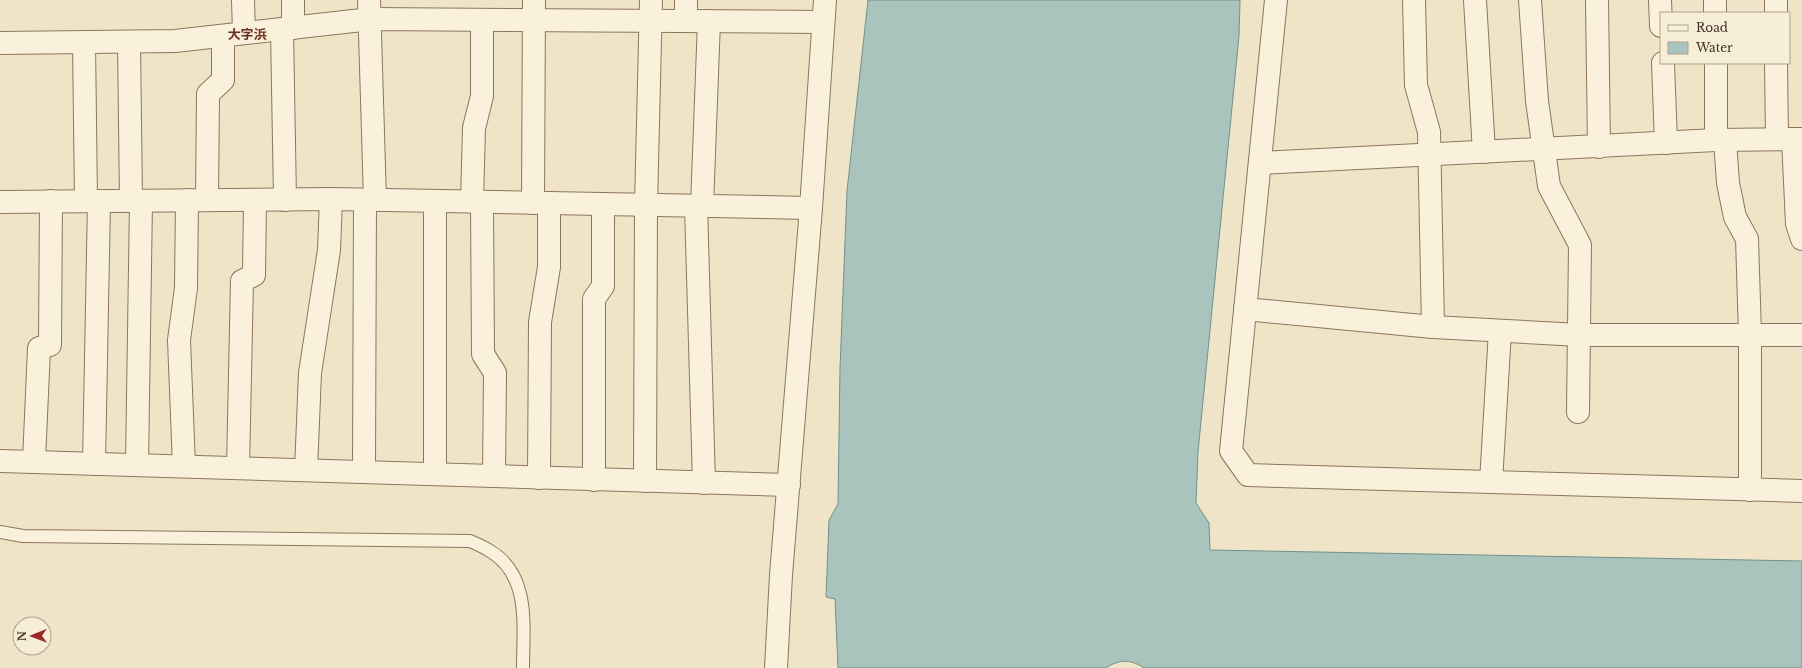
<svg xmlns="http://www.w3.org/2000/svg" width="1802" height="668" font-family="'Libre Baskerville','Noto Sans JP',serif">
  <rect width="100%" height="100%" fill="#f0e4c8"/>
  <path fill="#a9c4bc" stroke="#6f938a" d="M868,0H1240L1239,36L1198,452L1196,503L1209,523L1210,550L1802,561V668H1144C1131,659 1119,659 1106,668H838L835,599L826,597L829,520L838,504L840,368L847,191Z"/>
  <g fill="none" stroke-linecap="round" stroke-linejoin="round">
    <defs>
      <path id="service" d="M0,532L23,536L470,541C477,544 484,547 490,551C531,575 523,627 523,668"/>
      <g id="minor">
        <polyline points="243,0 244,33"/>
        <polyline points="369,0 375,200"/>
        <polyline points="1276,0 1231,451 1248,475 1802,491"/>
        <polyline points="1414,0 1416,85 1429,132 1433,327"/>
        <polyline points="1475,0 1484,152"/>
        <polyline points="1530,0 1537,101 1549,186 1580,245 1578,412"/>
        <polyline points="1597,0 1599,147"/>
        <polyline points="1660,0 1661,26"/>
        <polyline points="1715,0 1715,13"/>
        <polyline points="1776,0 1776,13"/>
        <polyline points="686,21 686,0"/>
        <polyline points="293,28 293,0"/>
        <polyline points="282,29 285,200"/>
        <polyline points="84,42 86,201"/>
        <polyline points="129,42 131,201"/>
        <polyline points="0,43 175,41 371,19 823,22"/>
        <polyline points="1663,63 1666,143"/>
        <polyline points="1716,63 1716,140"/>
        <polyline points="1776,63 1777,139"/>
        <polyline points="1793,139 1797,224 1802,239"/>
        <polyline points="1725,140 1728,183 1735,217 1747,239 1750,334 1750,490"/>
        <polyline points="1260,163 1716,140 1802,139"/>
        <polyline points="207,200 208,94 223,80 223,36"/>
        <polyline points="435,201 435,474"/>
        <polyline points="472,201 474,128 482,96 482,20"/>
        <polyline points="0,202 331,199 811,208"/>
        <polyline points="482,202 483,354 495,373 494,476"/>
        <polyline points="533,203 534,0"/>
        <polyline points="696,206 704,483"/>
        <polyline points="702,206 709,21"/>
        <polyline points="1245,309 1433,327 1580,335 1802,335"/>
        <polyline points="0,461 789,485"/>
        <polyline points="34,461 39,348 50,345 51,201"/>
        <polyline points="94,464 99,201"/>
        <polyline points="137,465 141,201"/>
        <polyline points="184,466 179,340 186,288 187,200"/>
        <polyline points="238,468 242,281 254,275 255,200"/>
        <polyline points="306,470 310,373 329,250 331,199"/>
        <polyline points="364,472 365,200"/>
        <polyline points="539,478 540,322 549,267 549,203"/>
        <polyline points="594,480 594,299 603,286 603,204"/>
        <polyline points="645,481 646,205 651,0"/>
        <polyline points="1491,482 1500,331"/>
        <polyline points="776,668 781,575 811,208 825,0"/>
      </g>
    </defs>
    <use href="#service" stroke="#8d765c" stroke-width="14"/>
    <use href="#minor" stroke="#8d765c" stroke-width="24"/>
    <use href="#service" stroke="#faf1dc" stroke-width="12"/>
    <use href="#minor" stroke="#faf1dc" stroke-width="22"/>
  </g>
  <g text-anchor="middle" stroke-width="3" stroke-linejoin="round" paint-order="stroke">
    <g font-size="13" font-weight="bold" fill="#6b2e1e" stroke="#f7eed8">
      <text x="247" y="39">大字浜</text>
    </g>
  </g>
  <rect x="1660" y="12" width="130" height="52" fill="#f7eed8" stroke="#ada18e"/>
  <rect x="1668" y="25" width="20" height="6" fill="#faf1dc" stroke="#ada18e"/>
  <text x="1696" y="32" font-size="12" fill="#3d2e20">Road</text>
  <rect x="1668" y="42" width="20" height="12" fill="#a9c4bc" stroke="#ada18e"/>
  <text x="1696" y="52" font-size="12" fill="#3d2e20">Water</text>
  <g transform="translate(32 636) rotate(269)"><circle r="19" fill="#f7eed8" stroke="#ada18e"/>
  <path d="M0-3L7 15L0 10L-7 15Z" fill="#9e2a2b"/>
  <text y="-6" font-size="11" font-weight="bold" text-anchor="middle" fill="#3d2e20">N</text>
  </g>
</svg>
